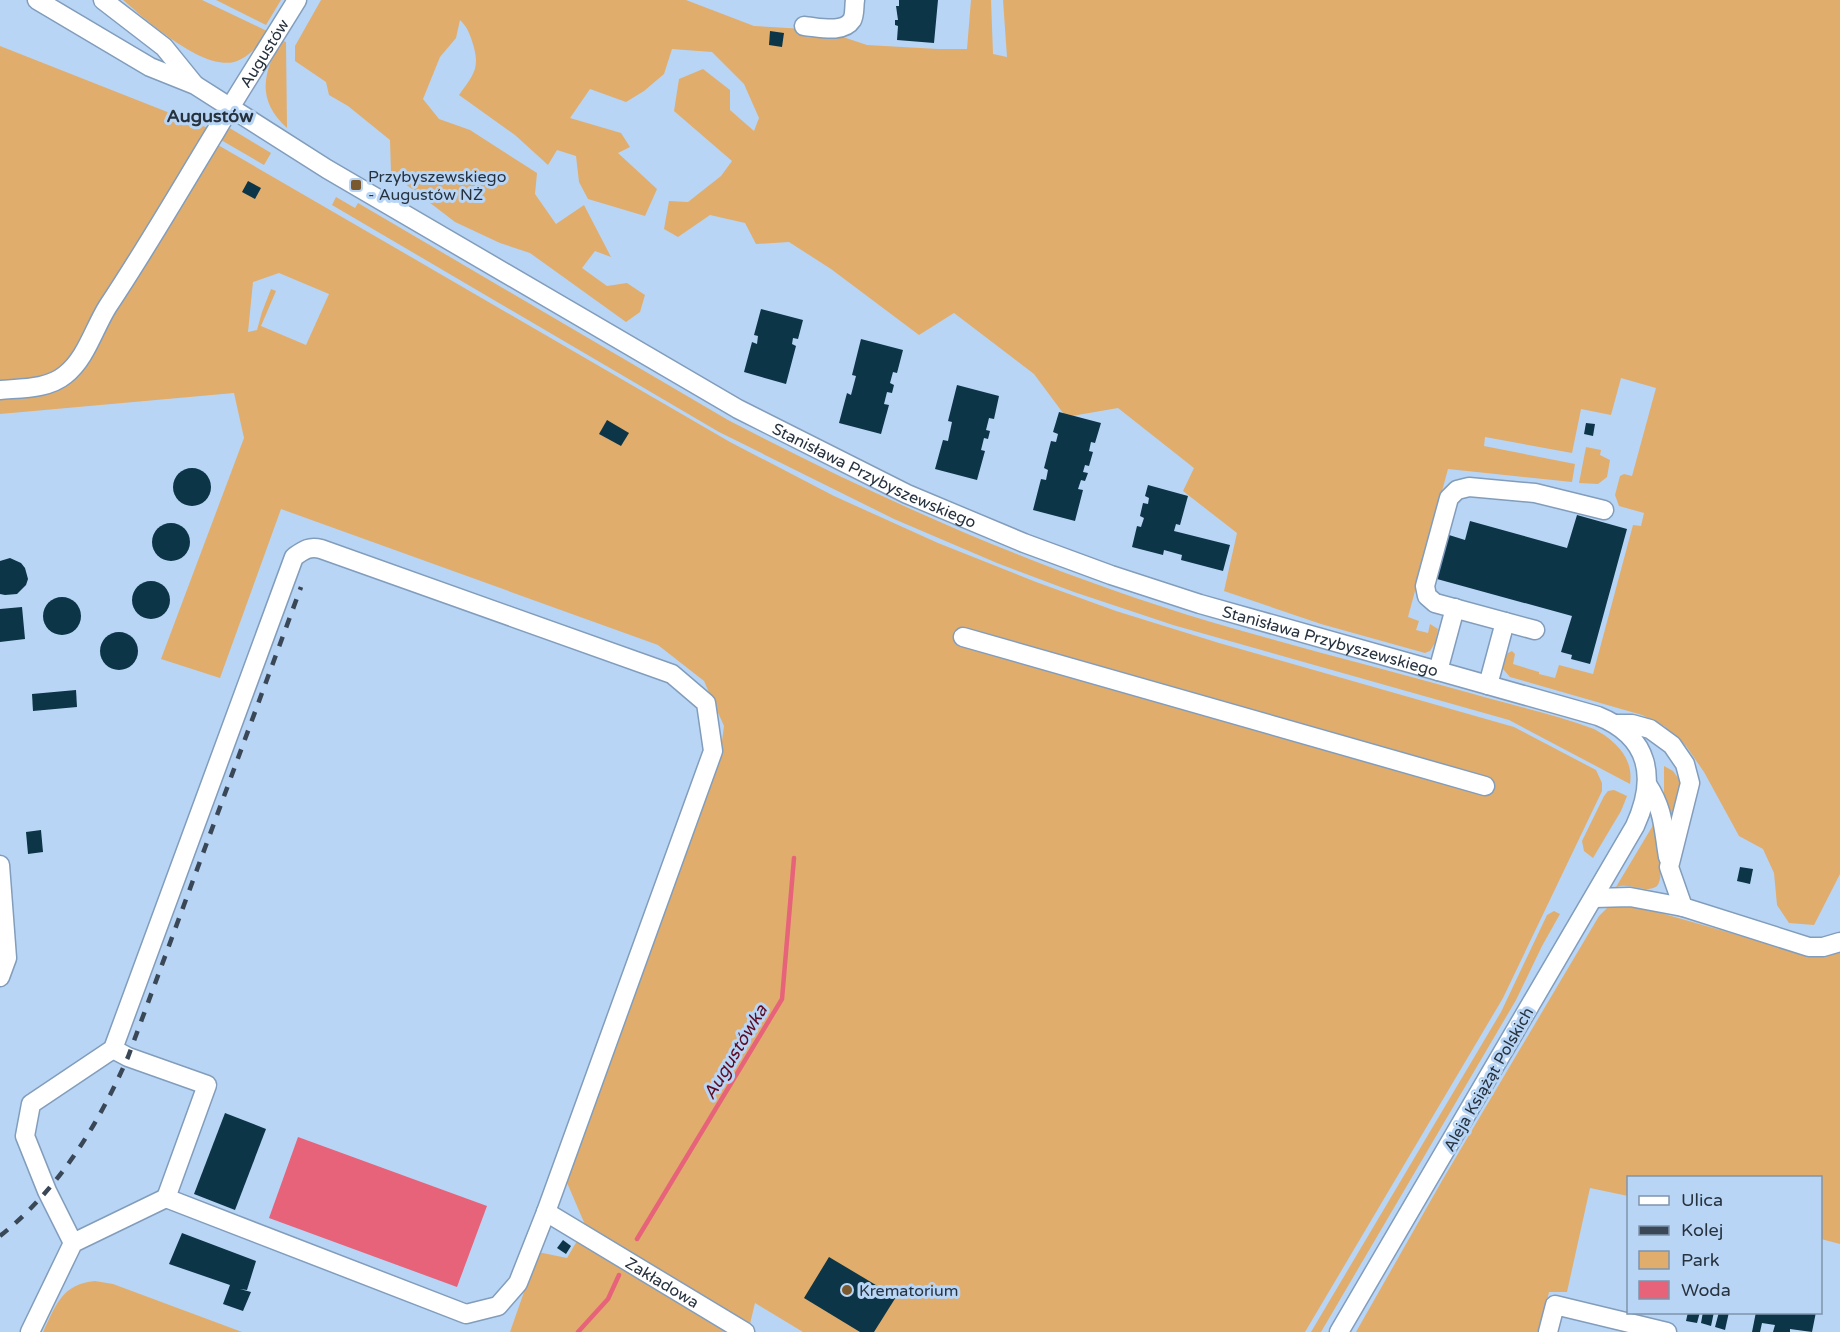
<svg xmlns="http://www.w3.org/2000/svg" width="1840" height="1332" font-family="'Varela Round',sans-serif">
  <rect width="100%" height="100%" fill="#b8d5f5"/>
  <g fill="#e0ad6d" fill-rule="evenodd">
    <path d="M123,0H202L269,32C259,44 249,58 234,62C202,70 146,20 123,0Z"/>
    <polygon points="216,0 281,0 266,25"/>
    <path d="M321,0H686L754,26L822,30L867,45L938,49H967L971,0H991L993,54L1007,57L1003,0H1840V874L1814,925L1789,923L1777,905L1774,873L1763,849L1739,836L1704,772L1686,746L1664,726L1642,715L1510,677L1503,669L1506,654L1512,651L1515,654L1513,664L1539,672V674L1555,678L1559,665L1593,674L1633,525L1641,526L1644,513L1619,506L1615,495L1620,476L1624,474L1632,476L1656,388L1621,378L1611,415L1581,409L1572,453L1485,437L1484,446L1575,464L1572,482L1448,469L1408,617L1419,621L1416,630L1428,633L1430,624L1438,629L1435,643L1430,651L1425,653L1321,624L1224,591L1237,533L1183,491L1194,468L1118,408L1066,417L1034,374L954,313L919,335L831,269L789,242L756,244L745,223L710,215L678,237L664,229L669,201L688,202L721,176L732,161L674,111L679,79L703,69L730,90V110L754,131L759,118L744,84L712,52L672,49L664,74L644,91L626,102L590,89L570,118L621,133L630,147L618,153L657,189L645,216L588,199L579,182L576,156L557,150L548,165L515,135L459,95C474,74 481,68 472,41C469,32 467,27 460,20L456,38L440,57L423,99L439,119L470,130L537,173L535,194L556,224L584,205L611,257L595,251L582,268L607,286L627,283L645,295L640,312L626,322L530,253L500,243L455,222L391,173L390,140L348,106L329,95L326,82L295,61V46Z"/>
    <path d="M281,40L286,42L287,128C256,100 263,73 281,40Z"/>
    <path d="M0,46L208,128L218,145L730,442L834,496L938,543L1036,582L1116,611L1219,643L1514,727L1596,770L1602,783V791L1503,998L1305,1332H803L755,1303L749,1328L586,1227L565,1178L719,763L724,726L704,681L658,645L281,509L220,678L161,659L244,438L234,393L0,414V395C19,394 58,391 73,377C82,368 90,354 98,343L91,330L73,360L54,377L0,381ZM279,273L329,294L306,345L261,326L276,291L271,289L262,312L257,330L248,332L253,282Z"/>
    <polygon points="228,127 271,153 264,165 221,140"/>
    <path d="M336,197L355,208L358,203L728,420C883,501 1043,572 1211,622C1297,647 1383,669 1470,693C1511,705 1554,714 1594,729C1615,740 1634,758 1630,784L1509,720L1173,625L1074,592L997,563L894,519L719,432L332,205Z"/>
    <polygon points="1586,447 1601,450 1600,455 1610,460 1607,477 1598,484 1579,483"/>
    <polygon points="1664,766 1673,771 1681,782 1670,828 1664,793"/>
    <polygon points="1614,790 1627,796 1621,811 1593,858 1584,851 1582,841 1604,796 1608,791"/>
    <path d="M1655,817C1657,830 1666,877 1657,886C1655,888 1650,889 1648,889C1637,889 1627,883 1616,887L1652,827Z"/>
    <polygon points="1629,904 1808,955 1840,951 1840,1244 1821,1239 1820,1178 1628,1178 1628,1196 1590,1188 1567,1292 1549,1292 1540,1332 1356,1332 1443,1179 1599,916 1608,907"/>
    <polygon points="1554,911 1560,914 1542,946 1516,1000 1321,1332 1311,1332 1501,1012 1547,915"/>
    <polygon points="577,1241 733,1332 510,1332 538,1252 567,1258"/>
    <path d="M95,1281L113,1284L242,1332H43C56,1305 62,1284 95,1281Z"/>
  </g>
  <polygon fill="#e6637a" points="298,1137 487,1206 457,1287 269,1218"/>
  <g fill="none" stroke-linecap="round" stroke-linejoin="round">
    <g stroke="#e6637a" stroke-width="4.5">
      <polyline points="637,1239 782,999 794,858"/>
      <polyline points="578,1332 608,1299 619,1275"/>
    </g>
  </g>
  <g fill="#0c3547">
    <polygon points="899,0 938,0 934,43 897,40 898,26 895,25 895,20 898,20 896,6 899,6"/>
    <polygon points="770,31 784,33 782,47 769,45"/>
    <polygon points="248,181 261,188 255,199 242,192"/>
    <polygon points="761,309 803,320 798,339 793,338 792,344 796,346 786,384 744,372 752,342 757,344 758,336 754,335"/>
    <polygon points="861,339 903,350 897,373 893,372 890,383 894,385 892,393 887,392 884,404 889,405 881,434 839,423 847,393 851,395 856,376 852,375"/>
    <polygon points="957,385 999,396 994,419 989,418 986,430 990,431 988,439 984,438 981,450 985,451 977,480 935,469 943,440 948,441 952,422 948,421"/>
    <polygon points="1059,412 1101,423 1095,443 1091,442 1089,451 1093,452 1089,466 1085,465 1083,472 1088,473 1085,481 1081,480 1078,489 1083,490 1075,521 1033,510 1041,479 1046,480 1048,470 1044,468 1051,441 1056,442 1058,434 1053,432"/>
    <polygon points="607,420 629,433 621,446 599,434"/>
    <polygon points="1586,423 1595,424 1593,436 1584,434"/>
    <circle cx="192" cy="487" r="19"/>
    <polygon points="1148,485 1188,496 1180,525 1176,524 1174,531 1230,545 1223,571 1181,560 1182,555 1164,550 1163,555 1132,547 1137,526 1141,527 1144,518 1140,516 1143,503 1148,504 1149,498 1145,496"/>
    <polygon points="1577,515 1627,529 1590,664 1571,659 1572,655 1561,652 1572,616 1437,579 1449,535 1465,540 1470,521 1567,548"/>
    <circle cx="171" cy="542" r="19"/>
    <polygon points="10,558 21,563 25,568 28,579 26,585 17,594 5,595 0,594 0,561"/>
    <circle cx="151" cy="600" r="19"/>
    <circle cx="62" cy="616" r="19"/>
    <polygon points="22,607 25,639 0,642 0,609"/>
    <circle cx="119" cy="651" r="19"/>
    <polygon points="76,690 77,707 33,711 32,694"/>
    <polygon points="41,830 43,852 28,854 26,832"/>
    <polygon points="1740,867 1753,869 1750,884 1737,881"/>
    <polygon points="225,1113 266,1129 235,1210 194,1194"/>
    <polygon points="182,1233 256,1261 247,1290 240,1289 251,1292 243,1311 223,1304 230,1285 169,1264"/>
    <polygon points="563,1240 571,1246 566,1254 557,1248"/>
    <polygon points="829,1257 896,1297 874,1332 860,1332 804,1298"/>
    <polygon points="1688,1312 1700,1312 1697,1323 1686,1321"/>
    <polygon points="1703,1312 1714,1312 1711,1326 1701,1323"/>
    <polygon points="1719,1312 1729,1312 1725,1330 1715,1327"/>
    <polygon points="1756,1312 1816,1312 1812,1332 1790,1329 1790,1332 1773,1332 1775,1325 1762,1323 1760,1332 1752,1332"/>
  </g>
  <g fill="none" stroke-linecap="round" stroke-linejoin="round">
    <defs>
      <g id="minor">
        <path id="s1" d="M37,0L150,67L195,85L327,169L738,409L907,494L1024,543L1111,575L1200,604L1598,716C1650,737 1657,778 1635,826L1339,1332"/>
        <polyline points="103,0 164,47 194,84"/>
        <path d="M804,26C818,27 843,34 852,20C855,15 854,6 855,0"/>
        <path id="s2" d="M0,390C22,388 48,389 65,375C86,359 94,328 108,306C146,249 180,190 216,131C242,87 270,44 297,0"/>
        <polyline points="1535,630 1435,603 1427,596 1425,586 1449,498 1457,490 1469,487 1535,493 1604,510"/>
        <polyline points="963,637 1485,786"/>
        <polyline points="1438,671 1455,608"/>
        <polyline points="1488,685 1505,622"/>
        <polyline points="1616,724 1632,724 1650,729 1672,745 1685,764 1690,783 1669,867 1683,907 1809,947 1823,947 1840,942"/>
        <path d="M1647,784C1664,810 1663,827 1668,857"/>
        <polyline points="0,865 7,958 0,977"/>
        <polyline points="1594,898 1630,897 1683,907"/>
        <polyline points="113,1049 128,1057 207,1085 166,1198"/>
        <path id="s3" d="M546,1212L745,1332"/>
        <path d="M30,1332L73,1243L166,1198L466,1314L498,1306L518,1283L546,1212L713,751L706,703L672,674L321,549C309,546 304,550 294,557L113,1049L31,1104L25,1136L47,1191L73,1243"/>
        <polyline points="1548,1332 1555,1305 1667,1332"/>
      </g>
    </defs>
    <use href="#minor" stroke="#829dbc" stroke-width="21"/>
    <use href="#minor" stroke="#fff" stroke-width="18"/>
    <path stroke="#3a4757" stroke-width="4.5" stroke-dasharray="10 10" stroke-linecap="butt" d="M0,1236C59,1189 98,1125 128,1057L301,587"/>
  </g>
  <g fill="#7a592f" stroke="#b8d5f5" stroke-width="2">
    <rect x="350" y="179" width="12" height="12" rx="3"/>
    <circle cx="847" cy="1290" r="6"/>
  </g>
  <g text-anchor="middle" stroke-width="6" stroke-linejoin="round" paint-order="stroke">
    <g font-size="16" fill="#27323f" stroke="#b8d5f5">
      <text dy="6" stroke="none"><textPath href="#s2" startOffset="447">Augustów</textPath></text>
      <text dy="6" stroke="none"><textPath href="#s1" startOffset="964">Stanisława Przybyszewskiego</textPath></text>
      <text dy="6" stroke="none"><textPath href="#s1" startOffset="1450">Stanisława Przybyszewskiego</textPath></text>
      <text transform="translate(1488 1079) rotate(-60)" y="6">Aleja Książąt Polskich</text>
      <text dy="6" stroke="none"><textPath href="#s3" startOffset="136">Zakładowa</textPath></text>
    </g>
    <g font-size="16" fill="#27323f" stroke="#b8d5f5" text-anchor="start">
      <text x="368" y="182">Przybyszewskiego<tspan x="368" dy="18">- Augustów NŻ</tspan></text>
      <text x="859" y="1296">Krematorium</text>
    </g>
    <g font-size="18" font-weight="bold" fill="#27323f" stroke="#b8d5f5">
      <text x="210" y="122">Augustów</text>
    </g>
    <g font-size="18" font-style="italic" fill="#5f0b23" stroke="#b8d5f5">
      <text transform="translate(735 1052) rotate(-59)" y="6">Augustówka</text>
    </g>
  </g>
  <rect x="1627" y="1176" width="195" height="138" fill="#b8d5f5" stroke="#7e94ac" stroke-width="1.5"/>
  <rect x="1639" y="1196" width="30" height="9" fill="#ffffff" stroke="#7e94ac" stroke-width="1.5"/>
  <text x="1681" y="1206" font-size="18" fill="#27323f">Ulica</text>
  <rect x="1639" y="1226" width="30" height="9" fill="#3a4757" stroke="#7e94ac" stroke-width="1.5"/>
  <text x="1681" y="1236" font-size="18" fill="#27323f">Kolej</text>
  <rect x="1639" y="1251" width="30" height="18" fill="#e0ad6d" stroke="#7e94ac" stroke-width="1.5"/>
  <text x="1681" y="1266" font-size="18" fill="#27323f">Park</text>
  <rect x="1639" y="1281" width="30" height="18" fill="#e6637a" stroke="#7e94ac" stroke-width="1.5"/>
  <text x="1681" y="1296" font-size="18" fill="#27323f">Woda</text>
</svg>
